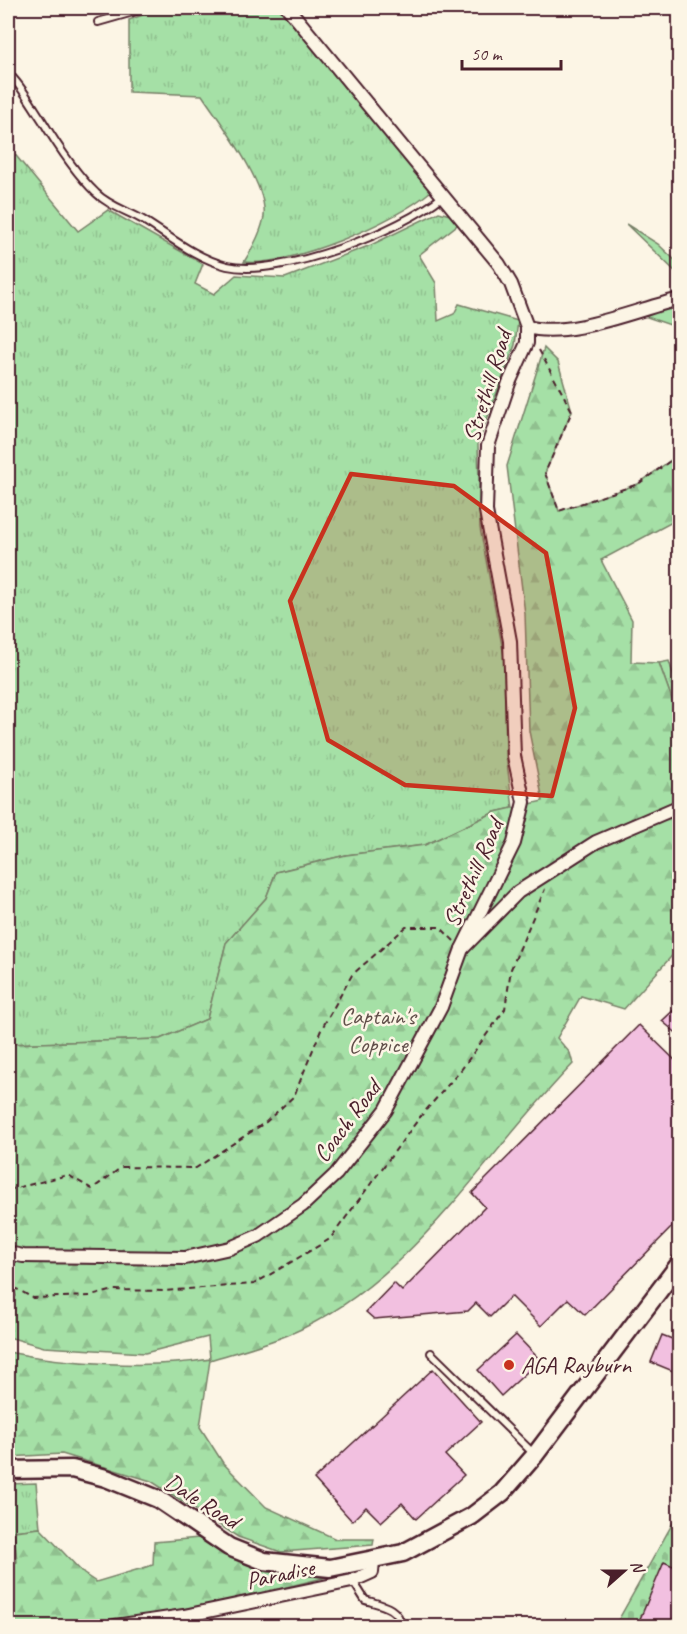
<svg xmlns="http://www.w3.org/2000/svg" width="687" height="1634" font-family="Caveat,sans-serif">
  <defs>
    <pattern id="grass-tufts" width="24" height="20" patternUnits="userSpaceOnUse" patternTransform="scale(1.5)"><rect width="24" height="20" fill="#a5e0a6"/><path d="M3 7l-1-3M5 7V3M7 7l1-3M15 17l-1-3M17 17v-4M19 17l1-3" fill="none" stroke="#90c08f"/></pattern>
    <pattern id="forest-firs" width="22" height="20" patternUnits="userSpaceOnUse" patternTransform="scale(1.5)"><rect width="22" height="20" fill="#a5e0a6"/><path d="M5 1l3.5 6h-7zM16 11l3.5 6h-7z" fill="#90c08f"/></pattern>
    <pattern id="cemetery-stones" width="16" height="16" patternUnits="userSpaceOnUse" patternTransform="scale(1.5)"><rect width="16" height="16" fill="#a5e0a6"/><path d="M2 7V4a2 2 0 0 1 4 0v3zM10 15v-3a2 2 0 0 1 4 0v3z" fill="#90c08f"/></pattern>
  </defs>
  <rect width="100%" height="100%" fill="#fcf5e5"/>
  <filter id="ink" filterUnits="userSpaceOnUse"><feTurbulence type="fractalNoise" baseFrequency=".0167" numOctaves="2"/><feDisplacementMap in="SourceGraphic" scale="12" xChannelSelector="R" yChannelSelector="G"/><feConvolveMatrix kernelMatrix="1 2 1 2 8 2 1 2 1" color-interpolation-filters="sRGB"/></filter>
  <g filter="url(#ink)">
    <g fill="url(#grass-tufts)" stroke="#788068" stroke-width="1.5">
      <path d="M162,8H279L431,191C396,222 290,267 244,262C252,249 262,232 264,216C268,184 220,122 202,95L129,92V20Z"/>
      <polygon points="8,146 78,231 108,210 203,264 195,284 214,294 236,275 285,278 371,245 439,212 450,215 461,222 419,255 436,283 438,321 454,314 459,304 518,321 515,345 478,443 480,528 504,656 506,756 513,808 495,812 425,845 346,855 276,872 266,898 226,943 207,1019 160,1039 8,1044"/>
      <polygon points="669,661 679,693 679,719 659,663"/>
      <polygon points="36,1483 40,1528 14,1531 17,1563 8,1565 8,1484"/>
    </g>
    <g fill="url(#forest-firs)" stroke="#788068" stroke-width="1.5">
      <polygon points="626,224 658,244 679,264 679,275"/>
      <polygon points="679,304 679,328 644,316"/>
      <path d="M544,348L558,362L572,411L545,473L559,511L638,484L679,454V525L676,520L601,560L632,620L631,662L659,663L679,719V948L624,1009L581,996L557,1038L570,1053L573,1064C483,1156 411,1284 288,1335C263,1345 236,1352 210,1360L200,1427L223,1463L266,1507L336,1539H374L373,1545L281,1552L238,1537L151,1481L62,1454L8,1457V1352C66,1364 151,1369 210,1359L208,1337L145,1353L44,1347L8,1337V1044L160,1039L207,1019L226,943L266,898L276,872L346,855L425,845L495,812L543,801L529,731L525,614L507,466Z"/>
      <path d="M40,1528L84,1574L96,1582L153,1565L154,1542L199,1538L224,1553L268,1572L335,1575C229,1602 118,1626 8,1626V1565L17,1562L14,1531Z"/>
    </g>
    <polygon fill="url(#cemetery-stones)" stroke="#788068" stroke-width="1.5" points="679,1512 679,1626 615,1626"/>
    <g fill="#f2c0e0" stroke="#4a1f2b" stroke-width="1.5">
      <polygon points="680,1004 680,1036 662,1021"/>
      <polygon points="639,1025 680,1065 680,1191 674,1197 680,1202 680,1219 585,1315 568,1299 541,1326 511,1296 490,1317 476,1303 468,1311 374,1319 366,1312 394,1283 402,1291 485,1207 472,1193"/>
      <polygon points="516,1335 540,1360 501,1396 478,1370"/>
      <polygon points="662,1335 680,1342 680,1374 651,1362"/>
      <polygon points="433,1369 481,1422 445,1455 464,1475 416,1519 402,1503 381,1522 366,1507 352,1521 314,1479"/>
      <polygon points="664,1562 680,1569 680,1604 670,1626 637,1626"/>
    </g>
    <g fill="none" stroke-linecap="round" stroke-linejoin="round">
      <defs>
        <g id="lane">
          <polyline points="98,22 147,8"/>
          <path d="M8,73C22,86 31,104 42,120C57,145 75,173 96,193C109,206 128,211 143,220C169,236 197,259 227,266C281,278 401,231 443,196"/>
          <polyline points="431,1353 535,1455"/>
          <path d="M353,1581L365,1600C381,1605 399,1607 401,1626"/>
        </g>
        <g id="street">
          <polyline points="288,8 499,264 511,284 527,327 527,343 509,383 488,446 486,511 510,641 514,756 524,802 514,843 462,949"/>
          <path d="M527,327C570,339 637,309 680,299"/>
          <polyline points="8,1253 23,1256 185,1258 230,1248 258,1236 303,1205 336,1174 386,1110 441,1007 462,949 518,892 596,842 680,806"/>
          <polyline points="115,1626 184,1616 352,1581 372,1572 373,1561"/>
        </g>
        <polyline id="secondary" points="8,1470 72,1469 106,1478 158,1499 229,1547 264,1561 330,1568 403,1553 472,1516 502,1493 535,1455 680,1263"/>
      </defs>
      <use href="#lane" stroke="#4a1f2b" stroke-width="10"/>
      <use href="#street" stroke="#4a1f2b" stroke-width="16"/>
      <use href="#secondary" stroke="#4a1f2b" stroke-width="21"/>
      <g stroke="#4a1f2b" stroke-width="2" stroke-dasharray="6 4.5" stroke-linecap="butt">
        <polyline points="539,350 572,411 545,473 559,511 638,484 680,454"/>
        <polyline points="8,1190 68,1175 92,1189 122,1167 196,1168 266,1122 294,1096 321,1030 352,975 406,927 440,927 454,941"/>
        <polyline points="8,1277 13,1287"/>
        <polyline points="8,1297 16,1299 13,1287 33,1298 91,1296 114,1290 163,1291 254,1284 330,1239 420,1117 461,1070 505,1009 511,969 545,889"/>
      </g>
      <use href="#lane" stroke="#fcf5e5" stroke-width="6"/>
      <use href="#street" stroke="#fcf5e5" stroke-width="12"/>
      <use href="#secondary" stroke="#fcf5e5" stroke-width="16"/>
    </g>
  </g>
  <path fill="#c8321e" fill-opacity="0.2" stroke="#c8321e" stroke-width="4.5" stroke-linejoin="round" d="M351,474L454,486L546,553L575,708L552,796L405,785L328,740L290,601Z"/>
  <circle fill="#c8321e" stroke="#fcf5e5" stroke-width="2" cx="509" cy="1365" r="6"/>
  <g text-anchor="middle" stroke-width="5" stroke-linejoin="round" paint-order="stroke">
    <g font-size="24" fill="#4a1f2b" stroke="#fcf5e5">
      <text transform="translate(487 386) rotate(-73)" y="8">Strethill Road</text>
      <text transform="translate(473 873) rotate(-66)" y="8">Strethill Road</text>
      <text transform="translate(347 1121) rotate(-53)" y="8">Coach Road</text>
      <text transform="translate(202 1501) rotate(32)" y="8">Dale Road</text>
      <text transform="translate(280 1574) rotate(-12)" y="8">Paradise</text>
    </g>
    <g font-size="24" fill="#614f4a" stroke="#fcf5e5">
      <text x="378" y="1024">Captain's<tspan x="378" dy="28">Coppice</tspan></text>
    </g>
    <g font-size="24" fill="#4a1f2b" stroke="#fcf5e5" text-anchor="start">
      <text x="521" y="1373">AGA Rayburn</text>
    </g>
  </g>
  <rect width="687" height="1634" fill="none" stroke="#fcf5e5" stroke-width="30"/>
  <rect x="15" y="15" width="657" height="1604" fill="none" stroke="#4a1f2b" stroke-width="2" filter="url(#ink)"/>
  <g transform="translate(624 1571) rotate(69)" stroke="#fcf5e5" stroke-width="4.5" paint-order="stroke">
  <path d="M0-4.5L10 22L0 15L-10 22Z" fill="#4a1f2b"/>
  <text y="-9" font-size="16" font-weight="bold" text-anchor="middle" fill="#4a1f2b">N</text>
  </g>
  <path d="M462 60v9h99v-9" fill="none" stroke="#4a1f2b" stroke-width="3"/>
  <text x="471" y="60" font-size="18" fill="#4a1f2b" stroke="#fcf5e5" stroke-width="4.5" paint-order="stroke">50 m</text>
</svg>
